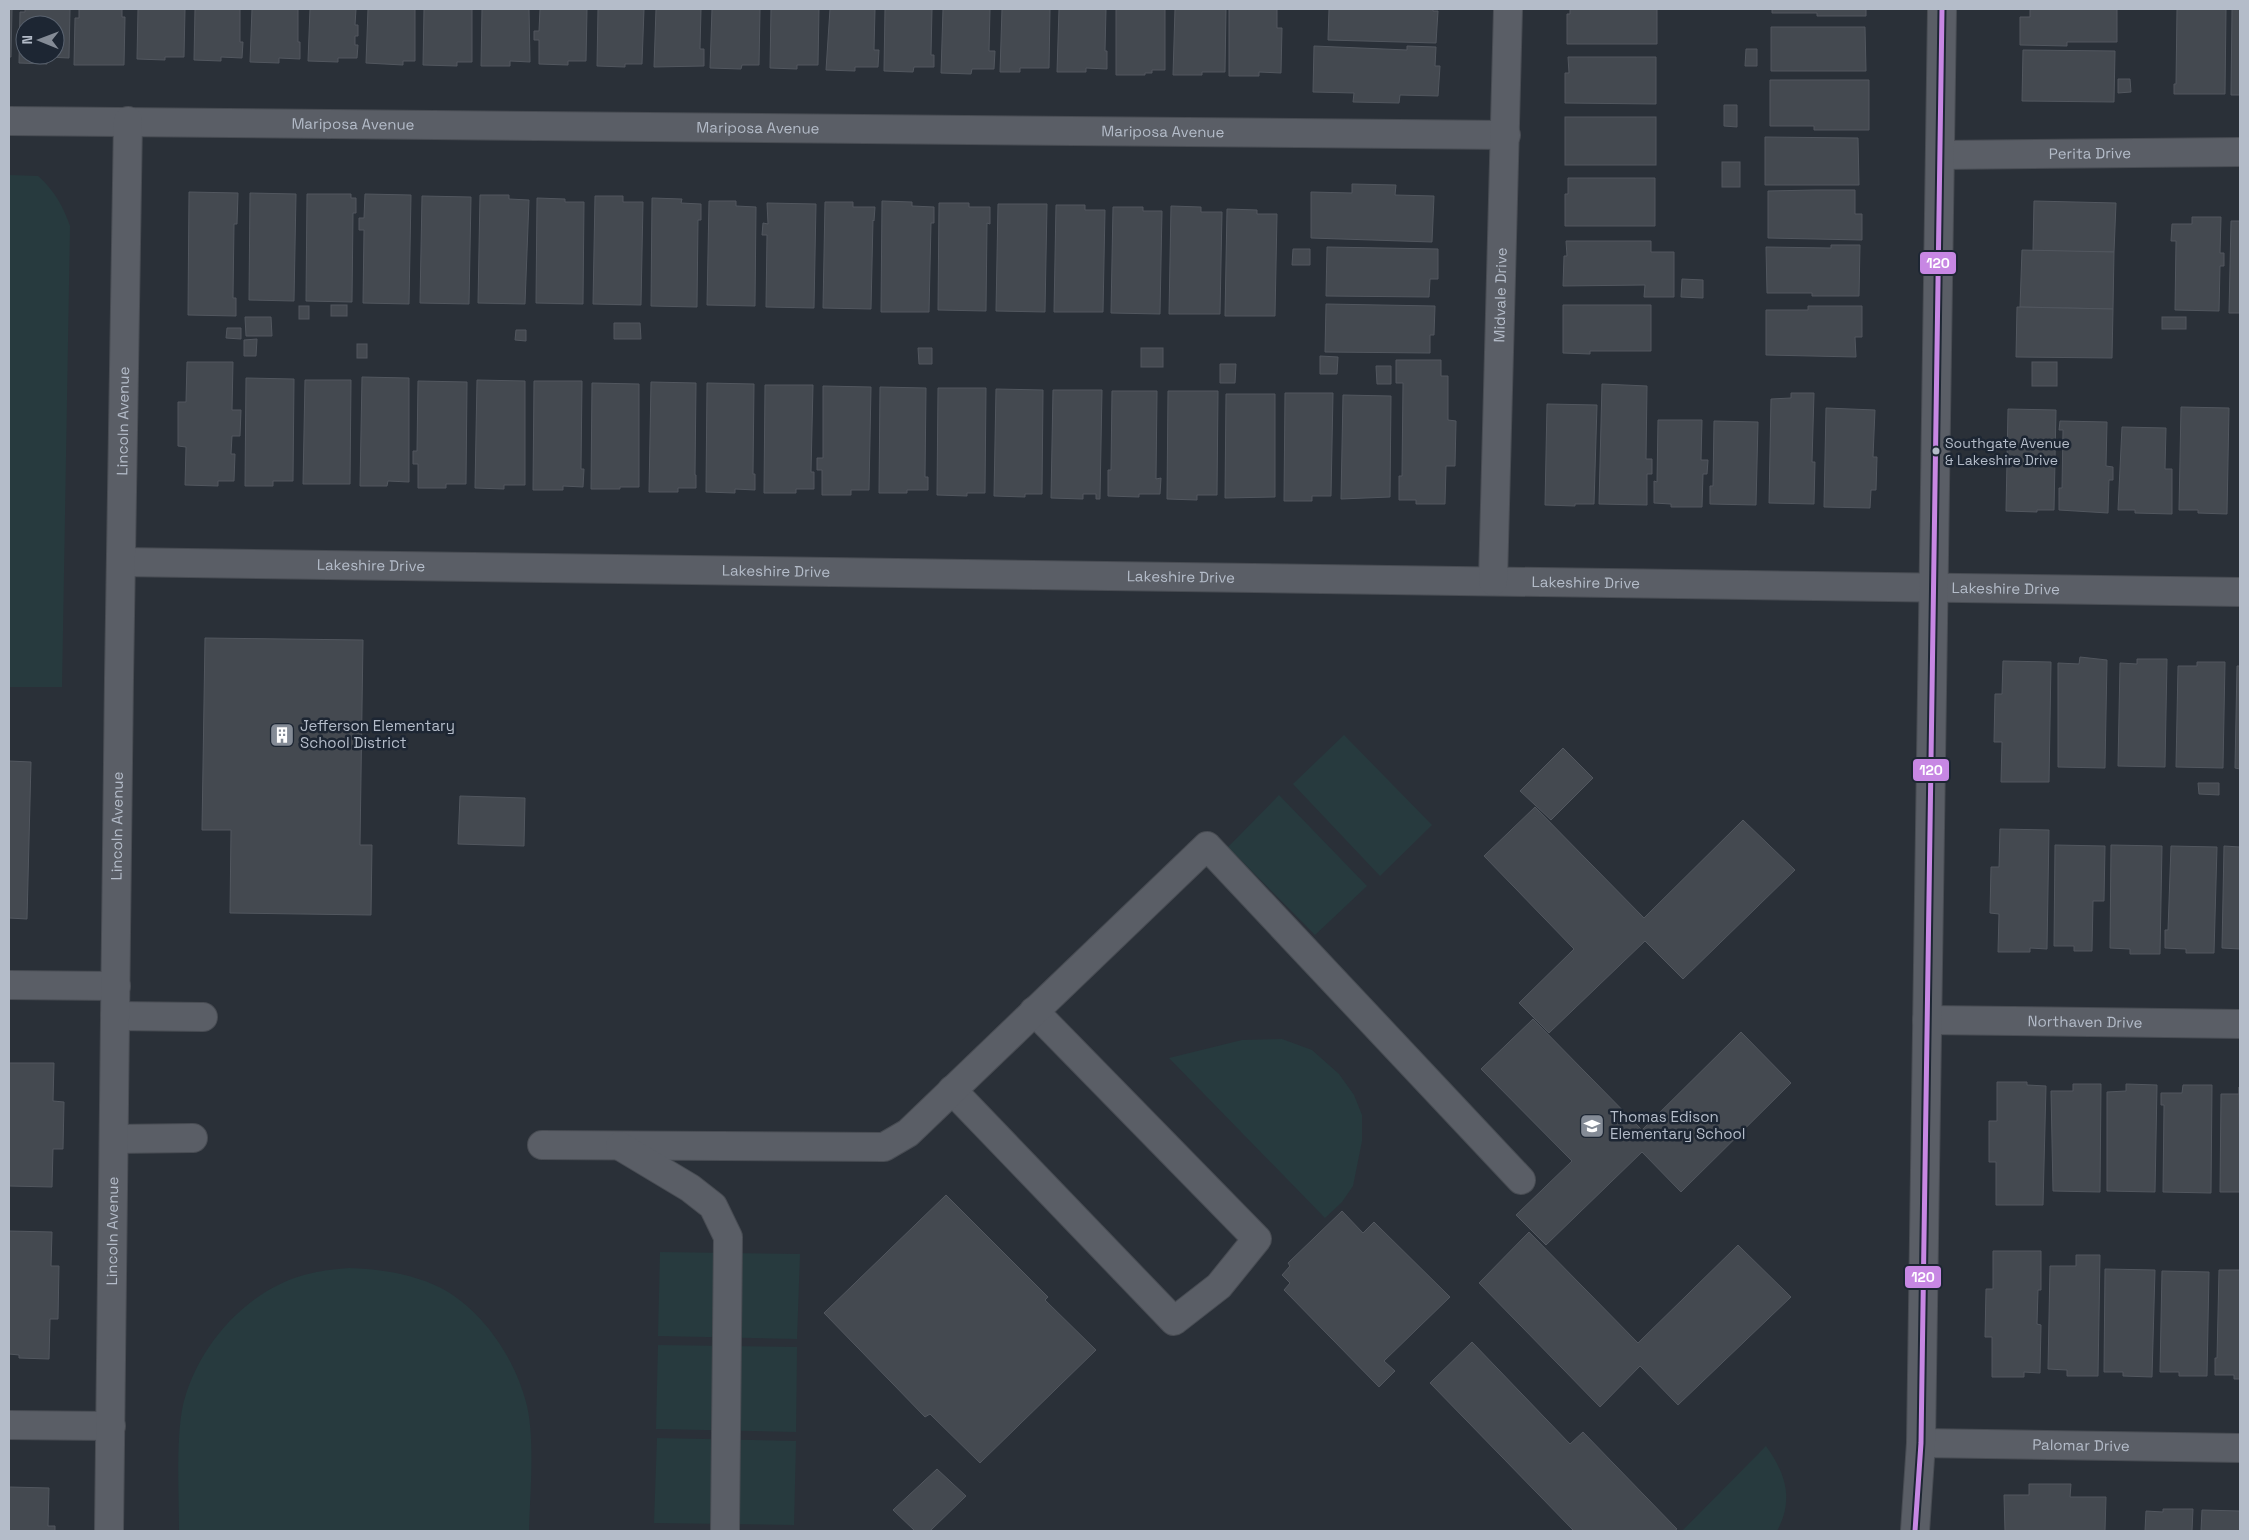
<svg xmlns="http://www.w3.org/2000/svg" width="2249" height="1540" font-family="'Space Grotesk',sans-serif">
  <rect width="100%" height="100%" fill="#2a3038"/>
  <g fill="#273a3e">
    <path d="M9,175L38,176C54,190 63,206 70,226L62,687H9Z"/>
    <polygon points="1344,735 1432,825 1380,876 1293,784"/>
    <polygon points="1279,795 1367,886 1315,935 1228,847"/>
    <polygon points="1282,1039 1312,1050 1339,1074 1354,1095 1362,1115 1362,1141 1353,1186 1342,1202 1325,1218 1169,1058 1242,1040"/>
    <polygon points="660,1252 800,1254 797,1339 658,1336"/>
    <path d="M349,1268C381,1269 413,1274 441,1288C484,1311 516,1360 527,1406C535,1440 530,1495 529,1531H179C179,1495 176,1445 182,1410C194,1350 245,1291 304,1275C319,1271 334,1269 349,1268Z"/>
    <polygon points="658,1345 797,1347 796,1432 656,1429"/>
    <polygon points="657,1438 796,1441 794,1525 654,1523"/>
    <path d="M1766,1446C1786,1474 1794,1500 1777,1531H1682Z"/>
  </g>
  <g fill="#444950" stroke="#52575f" fill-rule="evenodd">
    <polygon points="9,9 12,9 11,57 9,57"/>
    <path d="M25,9H70L69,58L47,57V64L19,63L20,12H25ZM25,25H55V55H25Z"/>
    <polygon points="79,9 122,9 122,17 125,17 124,65 74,65 75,18 79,18"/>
    <polygon points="138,9 185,9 184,57 165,57 165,60 137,59"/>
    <polygon points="195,9 240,9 240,42 243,42 242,58 221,57 221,61 194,60"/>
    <polygon points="252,9 298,9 298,42 300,42 300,59 279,58 279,63 250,62"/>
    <polygon points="310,9 356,9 355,25 358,25 358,36 355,36 355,45 358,45 357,58 338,58 338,62 308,61"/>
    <polygon points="368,9 415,9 415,61 403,61 403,65 366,63"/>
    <polygon points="424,9 472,9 472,62 457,62 457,66 423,65"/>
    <polygon points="482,9 529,9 530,62 510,61 510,66 481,66"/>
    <polygon points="540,9 587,9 586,61 568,61 568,65 539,64 539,40 534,40 534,31 539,31"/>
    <polygon points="598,9 644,9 642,64 625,64 625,67 597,66"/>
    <polygon points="656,9 701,9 700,49 704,49 704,66 654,67"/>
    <polygon points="712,9 760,9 759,65 742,65 741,69 710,68"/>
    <polygon points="771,9 819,9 818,65 797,65 797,69 770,68"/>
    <polygon points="830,9 875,9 874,50 879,50 878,67 855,67 855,71 826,70"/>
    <polygon points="885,9 932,9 931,55 934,55 934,67 914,67 913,72 884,71"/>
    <polygon points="943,9 990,9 989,51 995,51 994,69 972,69 971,74 941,73"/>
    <polygon points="1002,9 1050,9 1049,68 1020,68 1020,72 1000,72"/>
    <polygon points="1059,9 1106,9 1105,51 1107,51 1107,69 1086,68 1086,72 1057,72"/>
    <polygon points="1116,9 1165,9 1165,70 1152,70 1152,73 1145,73 1145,75 1116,75"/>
    <polygon points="1175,9 1226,9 1225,72 1202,72 1202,75 1173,75"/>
    <polygon points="1229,9 1277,9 1277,28 1282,28 1281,73 1259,72 1259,76 1229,76"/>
    <polygon points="1329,9 1433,9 1433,11 1438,11 1436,43 1328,40"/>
    <polygon points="1570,9 1657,9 1657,44 1567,44 1567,14 1570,14"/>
    <polygon points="1772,9 1866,9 1866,16 1817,16 1817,13 1772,13"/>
    <polygon points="2030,9 2117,9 2117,42 2067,42 2067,46 2020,45 2020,17 2030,17"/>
    <polygon points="2177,9 2226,9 2225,94 2174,94 2174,84 2176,84"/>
    <polygon points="2232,9 2240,9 2240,95 2231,95"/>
    <polygon points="1771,27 1865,27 1866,71 1771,71"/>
    <polygon points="1314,46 1407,50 1407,46 1436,47 1435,66 1440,66 1438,96 1400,95 1399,103 1353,102 1354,93 1313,92"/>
    <polygon points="1746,49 1757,49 1757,66 1745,66"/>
    <polygon points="2023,50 2115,51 2114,102 2022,101"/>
    <polygon points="1568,57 1656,57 1656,104 1565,103 1565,73 1569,73"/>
    <polygon points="2118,79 2130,79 2131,92 2118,93"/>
    <polygon points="1770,80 1869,80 1869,130 1814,130 1814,126 1770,126"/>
    <polygon points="1724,105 1737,105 1737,127 1724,126"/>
    <rect x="1565" y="117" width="91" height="48"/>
    <polygon points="1765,137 1858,138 1859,185 1765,185"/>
    <rect x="1722" y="162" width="18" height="25"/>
    <polygon points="1568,178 1655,178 1655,226 1565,226 1565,194 1568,194"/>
    <polygon points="1352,184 1396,185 1395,195 1434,196 1432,242 1311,238 1311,192 1352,193"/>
    <polygon points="1815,190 1855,190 1855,214 1862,214 1862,240 1768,238 1768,191"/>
    <polygon points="189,192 238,193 237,224 234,224 233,298 236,298 236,316 188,315"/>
    <polygon points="250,193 296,194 294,301 249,300"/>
    <polygon points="307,194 351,194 351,198 356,198 356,213 353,213 352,302 306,301"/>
    <polygon points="365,194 411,195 409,304 363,303 364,230 359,230 359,218 364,218"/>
    <polygon points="480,195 509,195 509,199 529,200 525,304 478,303"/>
    <polygon points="422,196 471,197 469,304 420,303"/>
    <polygon points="595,196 623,196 623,202 643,202 641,305 593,304"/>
    <polygon points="537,198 565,199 565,202 584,202 583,304 536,303"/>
    <polygon points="652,198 682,199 681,203 701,204 701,220 698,220 697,307 651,306"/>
    <polygon points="709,201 736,201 736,206 756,207 755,306 707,305"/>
    <polygon points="882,201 912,202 912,206 934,207 934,223 931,223 929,312 881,312"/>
    <polygon points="2034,201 2116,203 2114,252 2033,251"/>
    <polygon points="825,202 853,202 853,207 875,207 874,221 873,220 871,309 823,308"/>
    <polygon points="767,203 816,204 814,308 766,307 767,235 762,235 763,223 768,224"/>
    <polygon points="939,203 969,203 969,207 990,207 990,224 987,223 986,311 938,310"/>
    <polygon points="998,204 1047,204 1045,312 996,311"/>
    <polygon points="1056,205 1085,205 1085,210 1105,210 1103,312 1054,312"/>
    <polygon points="1171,206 1201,207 1201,212 1222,212 1220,314 1169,314"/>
    <polygon points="1113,207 1143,207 1143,211 1162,211 1160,314 1111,313"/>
    <polygon points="1227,209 1257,210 1257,214 1277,214 1275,316 1225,316"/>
    <polygon points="2192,217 2221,217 2220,253 2224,253 2224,266 2220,266 2219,311 2175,310 2176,241 2171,241 2172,224 2192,224"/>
    <polygon points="2231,221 2240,221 2240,313 2229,313"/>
    <polygon points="1566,241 1651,241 1651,252 1674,252 1674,297 1644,297 1645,285 1563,286 1564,256 1567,256"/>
    <polygon points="1831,245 1860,245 1859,296 1812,296 1812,293 1767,293 1766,247 1831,248"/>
    <polygon points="1327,247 1438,249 1438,279 1430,279 1429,297 1326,296"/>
    <polygon points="1293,249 1310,249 1310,265 1292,265"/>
    <polygon points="2022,250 2114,252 2113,309 2020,307"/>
    <polygon points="1682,279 1703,280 1703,298 1681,297"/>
    <polygon points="1326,304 1435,306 1434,335 1430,335 1430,353 1325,352"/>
    <rect x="331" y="305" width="16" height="11"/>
    <polygon points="1563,305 1651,305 1651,351 1590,351 1590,354 1563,353"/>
    <rect x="299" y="306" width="10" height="13"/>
    <polygon points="1808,306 1862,306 1862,337 1855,337 1856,357 1766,355 1766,310 1808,310"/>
    <polygon points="2017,307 2113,309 2112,358 2016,357"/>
    <polygon points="245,317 271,317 272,336 246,336"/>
    <rect x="2162" y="317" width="24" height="12"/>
    <polygon points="614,323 640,323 641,339 614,339"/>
    <polygon points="227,328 241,328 241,339 226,338"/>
    <polygon points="516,330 526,330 526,341 515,340"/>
    <polygon points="257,339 256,356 244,356 244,340"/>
    <rect x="357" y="344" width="10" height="14"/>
    <polygon points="918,348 932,348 932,364 919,364"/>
    <rect x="1141" y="348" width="22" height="19"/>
    <polygon points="1320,356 1338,357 1337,374 1320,374"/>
    <polygon points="1396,360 1441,360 1441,376 1448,376 1448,420 1456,421 1455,466 1446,466 1445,504 1416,504 1416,500 1399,500 1399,476 1402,476 1403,383 1396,383"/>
    <polygon points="187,362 233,362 232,410 241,410 240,436 232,436 231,454 235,454 234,481 218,481 218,486 185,485 186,447 178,446 178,402 186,402"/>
    <rect x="2032" y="362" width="25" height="24"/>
    <polygon points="1220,364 1236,364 1235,383 1220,383"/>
    <polygon points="1376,366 1391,366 1391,384 1377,384"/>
    <polygon points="362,377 409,378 409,482 388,481 387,486 360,486"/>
    <polygon points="246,378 294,379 293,481 273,481 273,486 245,486"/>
    <polygon points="305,380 351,380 350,484 303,484"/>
    <polygon points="477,380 525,381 525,485 504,485 504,489 475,488"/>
    <polygon points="418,381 467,382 466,484 446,484 446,488 418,488 418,464 413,464 413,451 417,451"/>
    <polygon points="534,381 582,381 581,469 584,469 583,487 563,486 563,490 533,490"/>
    <polygon points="651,382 696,383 695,475 696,475 696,488 678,488 678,492 649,492"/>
    <polygon points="592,383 639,384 639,487 620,487 620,489 591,489"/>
    <polygon points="707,383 754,384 753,474 755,474 755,490 735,489 735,493 706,492"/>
    <polygon points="1602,384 1647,386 1646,459 1652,459 1652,474 1647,474 1647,505 1599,504"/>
    <polygon points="765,385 813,385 811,472 814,472 814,489 796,489 796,493 764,493"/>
    <polygon points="823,386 871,387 869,490 851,490 851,495 822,495 822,470 817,470 817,458 823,458"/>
    <polygon points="880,387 926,388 925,477 928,477 928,490 907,490 907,493 879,493"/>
    <polygon points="938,388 986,388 985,493 967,493 967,496 937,495"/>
    <polygon points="996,389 1043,390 1042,494 1025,494 1025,497 994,496"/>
    <polygon points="1053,390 1102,390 1100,499 1096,499 1096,494 1083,494 1083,499 1051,498"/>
    <polygon points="1112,391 1157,391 1156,479 1161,478 1160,494 1139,494 1139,497 1108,496 1108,470 1111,470"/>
    <polygon points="1168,391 1218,391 1217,495 1197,495 1197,500 1167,499"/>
    <polygon points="1285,393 1333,393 1331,496 1312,496 1312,501 1284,501"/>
    <polygon points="1791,393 1814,393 1812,462 1815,462 1814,504 1769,503 1771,399 1791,398"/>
    <polygon points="1226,394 1275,394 1275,497 1225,498"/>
    <polygon points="1343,395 1391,396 1390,497 1341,499"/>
    <polygon points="1547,404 1597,405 1594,504 1575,504 1575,506 1545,505"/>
    <polygon points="2181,407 2229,408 2227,514 2198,513 2198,510 2179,510"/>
    <polygon points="1826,408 1875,410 1873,457 1877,457 1876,490 1871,490 1870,508 1824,507"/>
    <polygon points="2008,409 2056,410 2054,510 2037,510 2037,512 2006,511"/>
    <polygon points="1658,420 1702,420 1701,460 1708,460 1707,474 1703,474 1702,507 1671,507 1671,504 1654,503 1654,481 1657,482"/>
    <polygon points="1714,421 1758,422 1756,505 1710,504 1710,486 1713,486"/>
    <polygon points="2060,421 2107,422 2106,466 2113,467 2113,480 2109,480 2108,513 2059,510 2059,488 2062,488 2063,430 2059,430"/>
    <polygon points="2122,427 2166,428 2165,469 2172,469 2172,514 2135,513 2135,510 2118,510"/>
    <polygon points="205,638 363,640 360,845 372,845 371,915 230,913 231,830 202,830"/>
    <polygon points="2080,657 2107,660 2105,768 2058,767 2058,663 2079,664"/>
    <polygon points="2137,659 2167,659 2165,767 2118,766 2120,663 2137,664"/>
    <polygon points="2003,661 2051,662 2049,782 2001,782 2002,742 1994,742 1995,694 2002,694"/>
    <polygon points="2197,662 2225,662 2223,768 2176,767 2178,666 2197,666"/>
    <polygon points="2237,666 2240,666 2240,769 2235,768"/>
    <polygon points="1563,748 1593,778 1551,820 1520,791"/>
    <polygon points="9,761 31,762 27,919 9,918"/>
    <polygon points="2198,783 2219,783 2219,795 2199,794"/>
    <polygon points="460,796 525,798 524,846 458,844"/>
    <polygon points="1535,807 1644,918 1743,820 1795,870 1683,979 1645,941 1549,1033 1519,1003 1574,949 1484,856"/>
    <polygon points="2000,829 2049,830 2047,949 2030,948 2030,952 1998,952 1999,914 1990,913 1991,867 1999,867"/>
    <polygon points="2055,845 2105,846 2104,901 2093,901 2092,951 2074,951 2074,946 2054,946"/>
    <polygon points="2111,845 2162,846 2160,954 2130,954 2130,949 2110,948"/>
    <polygon points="2171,846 2217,847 2214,953 2186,953 2186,949 2165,948 2165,930 2168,930"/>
    <polygon points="2224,846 2240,847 2240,949 2222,948"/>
    <polygon points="1533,1019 1642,1130 1741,1032 1791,1083 1681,1192 1642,1152 1546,1245 1516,1215 1572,1161 1481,1069"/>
    <polygon points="9,1063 54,1063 53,1101 64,1102 63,1149 53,1149 52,1187 9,1186"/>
    <polygon points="1997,1082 2027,1082 2027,1085 2046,1086 2043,1205 1996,1205 1996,1162 1989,1162 1989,1121 1997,1121"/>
    <polygon points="2073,1084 2101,1084 2100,1192 2053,1191 2051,1091 2073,1091"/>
    <polygon points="2126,1084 2157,1085 2155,1192 2107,1191 2107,1092 2126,1091"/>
    <polygon points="2183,1085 2212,1085 2211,1193 2163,1192 2164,1105 2161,1105 2161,1093 2182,1093"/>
    <polygon points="2239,1087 2240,1192 2220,1192 2221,1094 2239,1094"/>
    <polygon points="946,1195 1048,1297 1045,1300 1096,1350 980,1463 930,1414 925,1417 824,1313"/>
    <polygon points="1342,1211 1363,1233 1374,1222 1450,1297 1384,1361 1395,1371 1379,1387 1284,1290 1290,1283 1282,1275 1290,1266 1288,1263"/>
    <polygon points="9,1231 52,1232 51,1266 59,1266 58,1319 50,1319 49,1359 19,1358 19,1355 9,1354"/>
    <polygon points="1529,1232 1638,1343 1738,1245 1791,1297 1678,1405 1640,1366 1600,1407 1479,1283"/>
    <polygon points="1993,1251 2041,1251 2041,1290 2038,1290 2037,1324 2041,1325 2040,1373 2024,1372 2024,1377 1992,1377 1992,1337 1985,1337 1986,1289 1993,1289"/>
    <polygon points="2076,1255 2100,1255 2098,1376 2067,1376 2067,1370 2048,1369 2050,1266 2076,1266"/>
    <polygon points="2105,1269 2155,1270 2152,1377 2123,1376 2123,1372 2104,1372"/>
    <polygon points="2219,1270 2240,1270 2240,1379 2234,1379 2234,1375 2215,1375 2215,1358 2217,1358"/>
    <polygon points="2162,1271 2209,1272 2207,1376 2179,1376 2179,1372 2160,1372"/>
    <polygon points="1472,1342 1570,1444 1583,1432 1677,1529 1674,1531 1574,1531 1430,1383"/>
    <polygon points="937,1469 966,1496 930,1531 915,1531 893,1510"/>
    <polygon points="2029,1484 2071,1484 2070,1497 2106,1497 2105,1531 2005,1531 2004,1495 2029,1495"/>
    <polygon points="9,1487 49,1488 48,1526 55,1526 55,1531 9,1531"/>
    <polygon points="2163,1509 2193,1509 2192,1531 2145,1531 2146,1511 2163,1512"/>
    <polygon points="2202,1510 2240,1511 2240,1531 2201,1531"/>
  </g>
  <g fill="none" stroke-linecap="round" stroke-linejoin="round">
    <defs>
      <g id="minor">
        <path id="s1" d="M9,121L1506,135"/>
        <path id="s2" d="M1940,155L2240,152"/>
        <path id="s3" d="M121,562L2240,592"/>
        <path id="s4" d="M1493,581L1508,9"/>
        <polyline points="9,985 116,986"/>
        <polyline points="115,1016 203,1017"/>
        <path id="s5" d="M1927,1020L2240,1024"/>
        <polyline points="952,1090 1174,1321 1219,1286 1257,1239 1034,1011"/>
        <polyline points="114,1139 193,1138"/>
        <polyline points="542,1145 884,1147 908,1133 1207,846 1521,1180"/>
        <polyline points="620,1146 690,1188 713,1206 728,1237 725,1531"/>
        <polyline points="9,1425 111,1426"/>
        <path id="s6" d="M1921,1443L2240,1448"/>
        <path id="s7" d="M109,1531L119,678L128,121"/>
        <polyline points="1915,1531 1921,1443 1942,9"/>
      </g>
    </defs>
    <use href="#minor" stroke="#484c53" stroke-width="30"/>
    <use href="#minor" stroke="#5a5e66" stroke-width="28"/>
    <defs>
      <polyline id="bus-1" points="1915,1531 1921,1443 1942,9"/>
    </defs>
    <use href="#bus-1" stroke="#1d2633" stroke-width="9"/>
    <use href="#bus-1" stroke="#c787e3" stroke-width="5"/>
  </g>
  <defs>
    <symbol id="building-square" viewBox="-11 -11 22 22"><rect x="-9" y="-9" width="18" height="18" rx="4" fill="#848b96" stroke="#1d2633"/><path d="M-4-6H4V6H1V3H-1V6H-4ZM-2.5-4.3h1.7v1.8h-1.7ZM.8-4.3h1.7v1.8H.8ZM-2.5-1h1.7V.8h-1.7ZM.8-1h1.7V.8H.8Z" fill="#fff"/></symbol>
    <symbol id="school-square" viewBox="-11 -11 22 22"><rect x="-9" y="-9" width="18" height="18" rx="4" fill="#848b96" stroke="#1d2633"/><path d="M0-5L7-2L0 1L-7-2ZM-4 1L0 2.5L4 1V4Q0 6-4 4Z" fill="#fff"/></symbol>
  </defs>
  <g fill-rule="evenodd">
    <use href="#building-square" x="268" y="721" width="28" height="28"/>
    <use href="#school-square" x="1578" y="1112" width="28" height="28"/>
  </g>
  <circle fill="#b4bcc9" stroke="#1d2633" stroke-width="2" cx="1936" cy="451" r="4.5"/>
  <g text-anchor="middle" stroke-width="5" stroke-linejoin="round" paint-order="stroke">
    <g font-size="14" fill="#b4bcc9" stroke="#1d2633" text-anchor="start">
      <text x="1945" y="448">Southgate Avenue<tspan x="1945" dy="17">&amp; Lakeshire Drive</tspan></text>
    </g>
    <g font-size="15" fill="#b4bcc9" stroke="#1d2633">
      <text dy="5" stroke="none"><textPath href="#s1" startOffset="344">Mariposa Avenue</textPath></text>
      <text dy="5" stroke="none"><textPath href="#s1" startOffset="749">Mariposa Avenue</textPath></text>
      <text dy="5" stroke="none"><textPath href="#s1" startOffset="1154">Mariposa Avenue</textPath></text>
      <text dy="5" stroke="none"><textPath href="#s2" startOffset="150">Perita Drive</textPath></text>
      <text dy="5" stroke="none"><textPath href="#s4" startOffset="286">Midvale Drive</textPath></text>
      <text dy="5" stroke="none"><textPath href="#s7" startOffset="1110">Lincoln Avenue</textPath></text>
      <text dy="5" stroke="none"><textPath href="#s3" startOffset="250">Lakeshire Drive</textPath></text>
      <text dy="5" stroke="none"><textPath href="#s3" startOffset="655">Lakeshire Drive</textPath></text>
      <text dy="5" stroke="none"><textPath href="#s3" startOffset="1060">Lakeshire Drive</textPath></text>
      <text dy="5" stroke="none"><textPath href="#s3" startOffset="1465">Lakeshire Drive</textPath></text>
      <text dy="5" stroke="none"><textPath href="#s3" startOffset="1885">Lakeshire Drive</textPath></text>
      <text dy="5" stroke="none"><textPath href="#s7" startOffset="705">Lincoln Avenue</textPath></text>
      <text dy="5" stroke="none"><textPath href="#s5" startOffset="158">Northaven Drive</textPath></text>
      <text dy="5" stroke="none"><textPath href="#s7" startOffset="300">Lincoln Avenue</textPath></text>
      <text dy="5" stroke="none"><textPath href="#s6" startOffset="160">Palomar Drive</textPath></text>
    </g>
    <g font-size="15" fill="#b4bcc9" stroke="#1d2633" text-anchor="start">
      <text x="300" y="731">Jefferson Elementary<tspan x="300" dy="17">School District</tspan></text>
      <text x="1610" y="1122">Thomas Edison<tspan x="1610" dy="17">Elementary School</tspan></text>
    </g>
  </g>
  <g stroke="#1d2633" stroke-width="2">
    <rect x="1919" y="251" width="38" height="24" rx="5" fill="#c787e3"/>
    <rect x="1912" y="758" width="38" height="24" rx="5" fill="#c787e3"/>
    <rect x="1904" y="1265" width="38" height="24" rx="5" fill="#c787e3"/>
  </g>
  <g font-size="14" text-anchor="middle" font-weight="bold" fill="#fff">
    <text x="1938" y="268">120</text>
    <text x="1931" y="775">120</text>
    <text x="1923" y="1282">120</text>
  </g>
  <rect width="2249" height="1540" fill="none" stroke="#b4bcc9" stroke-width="20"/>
  <g transform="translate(40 40) rotate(271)"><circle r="24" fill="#1d2633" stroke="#59626f"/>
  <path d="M0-4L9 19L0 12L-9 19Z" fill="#848b96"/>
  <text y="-8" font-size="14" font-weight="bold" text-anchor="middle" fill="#b4bcc9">N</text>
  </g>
</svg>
